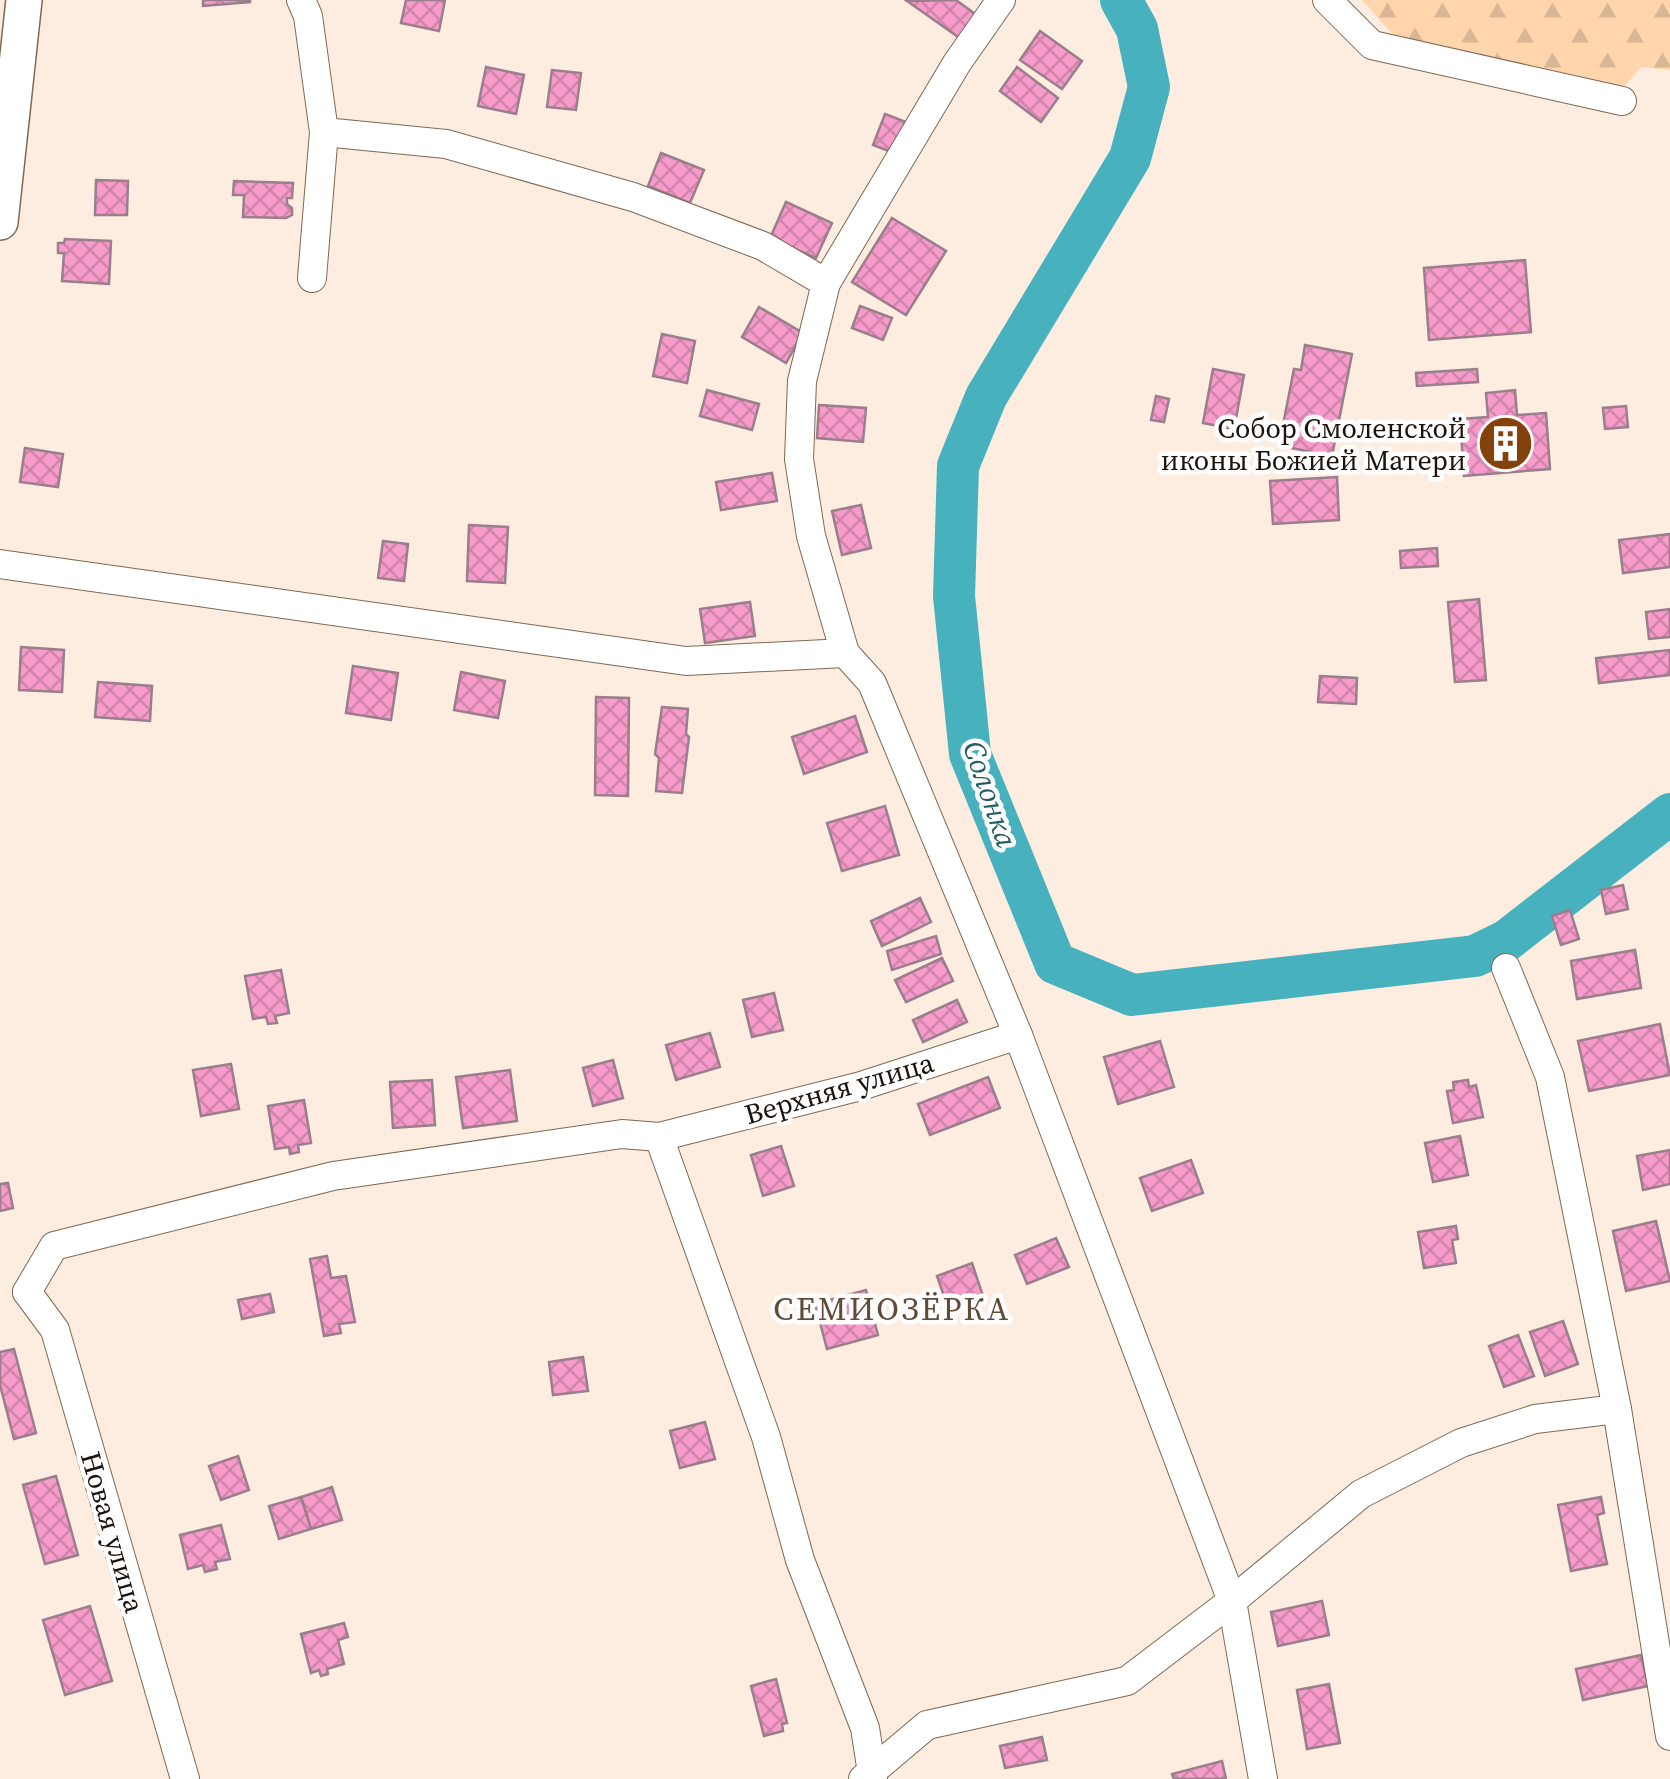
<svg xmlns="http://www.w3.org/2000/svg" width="1670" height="1779" font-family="'Source Serif 4',serif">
  <defs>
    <pattern id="forest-firs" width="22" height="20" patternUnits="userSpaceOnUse" patternTransform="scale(2.5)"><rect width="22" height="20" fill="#fed5ad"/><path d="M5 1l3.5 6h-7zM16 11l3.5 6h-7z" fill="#d9b694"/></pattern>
    <pattern id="building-cross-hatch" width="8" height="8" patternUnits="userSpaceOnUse" patternTransform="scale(2.5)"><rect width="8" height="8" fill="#f69bca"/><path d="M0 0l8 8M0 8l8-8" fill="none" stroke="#d285ac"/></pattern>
  </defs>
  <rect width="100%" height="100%" fill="#fcede0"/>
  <polygon fill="url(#forest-firs)" points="1362,0 1670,0 1670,70 1641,67 1622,89 1399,41"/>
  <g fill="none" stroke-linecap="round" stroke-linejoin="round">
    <polyline stroke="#47b1bd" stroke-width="42" points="1121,0 1137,29 1149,87 1130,158 986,397 958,466 954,596 970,754 1055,963 1132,995 1475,956 1506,941 1670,814"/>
  </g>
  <g fill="url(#building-cross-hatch)" stroke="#9a7e8b" stroke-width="2.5">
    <polygon points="203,0 250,0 250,2 203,6"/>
    <polygon points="406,0 445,0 439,31 401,23"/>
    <polygon points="956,0 978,16 961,39 907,1"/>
    <polygon points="1040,31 1082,61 1062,89 1020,60"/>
    <polygon points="486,67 524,75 516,114 478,106"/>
    <polygon points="1017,67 1058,98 1041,122 1000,91"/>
    <polygon points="552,70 581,73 576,110 547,107"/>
    <polygon points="885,114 911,124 899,155 873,145"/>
    <polygon points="661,153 704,170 690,203 648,186"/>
    <polygon points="96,180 128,181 127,215 95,215"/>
    <polygon points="234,181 293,183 292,198 287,198 287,204 292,208 292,215 286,218 243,217 244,195 233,195"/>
    <polygon points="786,202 832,223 816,258 770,238"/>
    <polygon points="892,218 946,251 906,315 852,282"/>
    <polygon points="65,239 111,241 109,284 62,281 64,253 58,253 58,243 64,243"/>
    <polygon points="1525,260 1531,332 1429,340 1424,268"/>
    <polygon points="860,306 892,318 883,340 852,328"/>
    <polygon points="759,307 803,333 786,363 742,337"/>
    <polygon points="662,334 695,341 687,383 653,376"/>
    <polygon points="1305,345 1352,354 1332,456 1286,447 1291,421 1284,420 1294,369 1301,370"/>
    <polygon points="1213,369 1244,375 1234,429 1203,423"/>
    <polygon points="1477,369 1478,382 1417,386 1416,373"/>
    <polygon points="707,390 759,404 752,430 700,416"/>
    <polygon points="1515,390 1517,415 1546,413 1550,469 1464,476 1460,419 1488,417 1486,393"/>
    <polygon points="1156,396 1169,399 1164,422 1151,420"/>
    <polygon points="819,405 866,408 863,442 817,438"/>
    <polygon points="1626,406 1628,427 1605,429 1603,408"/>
    <polygon points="25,448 63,454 58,487 20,482"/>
    <polygon points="772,473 777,501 721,510 716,482"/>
    <polygon points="1337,477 1339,520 1273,524 1270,481"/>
    <polygon points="861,505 871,548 842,555 832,511"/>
    <polygon points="469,525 508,527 505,583 467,581"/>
    <polygon points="1670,534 1670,567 1623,573 1619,540"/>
    <polygon points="383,541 408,544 404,581 378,578"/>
    <polygon points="1437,548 1438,566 1401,568 1400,551"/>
    <polygon points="1479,599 1486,680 1455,682 1448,602"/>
    <polygon points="750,602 755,636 705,643 700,609"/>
    <polygon points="1670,609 1670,637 1649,639 1646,612"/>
    <polygon points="21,647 64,650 62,692 19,690"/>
    <polygon points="1670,650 1670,675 1599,683 1596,658"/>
    <polygon points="353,666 398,673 391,720 346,713"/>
    <polygon points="461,672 505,681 498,718 454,710"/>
    <polygon points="1320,676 1357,678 1356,704 1318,702"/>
    <polygon points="98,682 152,686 150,721 95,717"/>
    <polygon points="596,697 629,698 628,796 595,795"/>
    <polygon points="662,707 688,709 686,734 689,737 682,793 656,791 659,758 655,754"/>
    <polygon points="855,716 867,752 804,774 792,737"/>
    <polygon points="885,806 899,855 842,871 827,823"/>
    <polygon points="1623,885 1628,909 1606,914 1601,890"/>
    <polygon points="920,898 931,922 882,946 871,921"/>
    <polygon points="1570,910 1579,939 1561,945 1552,916"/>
    <polygon points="936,936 941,954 892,970 887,951"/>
    <polygon points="1635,950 1641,988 1577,999 1571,961"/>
    <polygon points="942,958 953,981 906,1002 895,980"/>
    <polygon points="281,970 289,1013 275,1016 277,1023 268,1024 266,1017 253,1019 245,976"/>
    <polygon points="774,993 783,1030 752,1037 743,1000"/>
    <polygon points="957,1000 967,1022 923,1042 913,1020"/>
    <polygon points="1660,1024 1670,1075 1589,1091 1578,1041"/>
    <polygon points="710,1033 720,1067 676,1080 666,1045"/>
    <polygon points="1160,1041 1174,1087 1118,1104 1104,1057"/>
    <polygon points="613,1060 623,1098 593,1106 583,1068"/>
    <polygon points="231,1064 239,1109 201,1116 193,1070"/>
    <polygon points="510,1070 517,1121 463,1128 456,1077"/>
    <polygon points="988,1077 1000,1108 930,1135 918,1104"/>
    <polygon points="432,1080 435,1125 393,1128 390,1082"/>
    <polygon points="1468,1080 1469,1087 1476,1085 1483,1117 1453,1123 1447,1091 1454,1090 1453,1082"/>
    <polygon points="304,1100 311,1143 298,1145 299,1152 290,1154 289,1147 275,1149 268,1106"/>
    <polygon points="1460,1136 1468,1175 1433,1182 1425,1143"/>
    <polygon points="781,1146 794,1186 763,1196 751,1155"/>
    <polygon points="1670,1150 1670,1184 1643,1190 1637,1156"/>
    <polygon points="1191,1160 1203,1193 1152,1211 1140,1178"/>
    <polygon points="8,1183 13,1208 0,1211 0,1184"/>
    <polygon points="1656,1221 1670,1281 1626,1291 1613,1231"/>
    <polygon points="1456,1226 1458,1239 1452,1240 1456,1263 1424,1268 1418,1232"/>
    <polygon points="1056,1238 1069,1267 1027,1284 1015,1255"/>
    <polygon points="327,1256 331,1278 346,1276 355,1322 339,1324 341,1333 324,1336 310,1259"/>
    <polygon points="972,1263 984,1299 949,1311 937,1276"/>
    <polygon points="866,1290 878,1335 827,1349 815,1304"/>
    <polygon points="270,1294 274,1312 242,1319 238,1300"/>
    <polygon points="1563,1321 1578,1364 1545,1376 1530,1332"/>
    <polygon points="1518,1335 1534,1376 1504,1387 1489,1346"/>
    <polygon points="14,1349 36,1433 14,1439 0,1385 0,1352"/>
    <polygon points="583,1357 588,1391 553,1395 549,1362"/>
    <polygon points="705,1422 715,1459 680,1468 670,1431"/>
    <polygon points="238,1456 249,1490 221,1500 209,1466"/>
    <polygon points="56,1476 78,1555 45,1564 23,1485"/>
    <polygon points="332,1487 342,1520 311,1529 301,1497"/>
    <polygon points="301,1497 311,1529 279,1539 269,1506"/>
    <polygon points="1601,1497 1604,1513 1597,1515 1607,1564 1571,1571 1558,1505"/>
    <polygon points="221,1525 230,1559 215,1562 217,1569 205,1572 203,1565 188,1569 180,1535"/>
    <polygon points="1322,1601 1329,1635 1278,1646 1271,1612"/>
    <polygon points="90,1606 112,1681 65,1695 43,1620"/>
    <polygon points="344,1623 348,1637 338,1640 344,1664 327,1669 328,1674 321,1676 319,1670 311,1673 301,1634"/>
    <polygon points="1641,1655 1648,1686 1583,1700 1576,1669"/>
    <polygon points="776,1679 787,1723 782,1724 783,1731 764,1736 751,1686"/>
    <polygon points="1329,1684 1340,1743 1307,1749 1297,1690"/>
    <polygon points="1042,1737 1047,1760 1005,1768 1000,1746"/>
    <polygon points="1222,1761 1226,1779 1174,1779 1172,1774"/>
  </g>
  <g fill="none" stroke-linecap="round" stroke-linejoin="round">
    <defs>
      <g id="minor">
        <polyline points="301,0 308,16 324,132 446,144 633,197 763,246 826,283"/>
        <polyline points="1001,0 957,63 826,283 802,381 799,459 811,536 845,653 872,683 1018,1035 1232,1601 1263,1779"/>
        <polyline points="1327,0 1372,45 1622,101"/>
        <polyline points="312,278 324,132"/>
        <polyline points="0,564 686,661 845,653"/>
        <polyline points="1506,968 1550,1077 1617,1409 1670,1736"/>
        <polyline points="659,1137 766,1437 800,1560 865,1728 873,1779"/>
        <polyline points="27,1292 54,1246 333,1176 622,1134 659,1137 861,1086 1018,1035"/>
        <polyline points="27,1292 55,1330 185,1779"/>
        <polyline points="863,1779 927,1725 1127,1681 1232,1601 1361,1494 1461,1443 1535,1419 1617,1409"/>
      </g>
      <polyline id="tertiary" points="0,222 24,0"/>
    </defs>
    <use href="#minor" stroke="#7d6854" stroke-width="30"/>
    <use href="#tertiary" stroke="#7d6854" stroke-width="38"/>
    <use href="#minor" stroke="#fff" stroke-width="28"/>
    <use href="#tertiary" stroke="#fff" stroke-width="35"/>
  </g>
  <defs>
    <symbol id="building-disc" viewBox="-11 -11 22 22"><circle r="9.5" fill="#83420b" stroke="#fdfdfd"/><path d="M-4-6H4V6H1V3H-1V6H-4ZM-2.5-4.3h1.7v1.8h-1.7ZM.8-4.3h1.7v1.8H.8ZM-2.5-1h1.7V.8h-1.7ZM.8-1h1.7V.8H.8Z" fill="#fff"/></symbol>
  </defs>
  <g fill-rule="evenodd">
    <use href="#building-disc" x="1474" y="412" width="63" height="63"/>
  </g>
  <g text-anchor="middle" stroke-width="9" stroke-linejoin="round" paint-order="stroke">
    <g font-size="28" fill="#1b130b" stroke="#fdfdfd" text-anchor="end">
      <text x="1466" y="438">Собор Смоленской<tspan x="1466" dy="32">иконы Божией Матери</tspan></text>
    </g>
    <g font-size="28" fill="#1b130b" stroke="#fdfdfd">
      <text transform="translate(839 1088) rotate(-16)" y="10">Верхняя улица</text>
      <text transform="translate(113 1532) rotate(74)" y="10">Новая улица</text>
    </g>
    <g font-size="30" font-style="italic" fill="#225d63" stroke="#fdfdfd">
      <text transform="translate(990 794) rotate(71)" y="10">Солонка</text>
    </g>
    <g font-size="32" letter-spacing="2.5" fill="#5f4b38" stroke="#fdfdfd">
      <text x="892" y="1320">СЕМИОЗЁРКА</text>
    </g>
  </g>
</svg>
